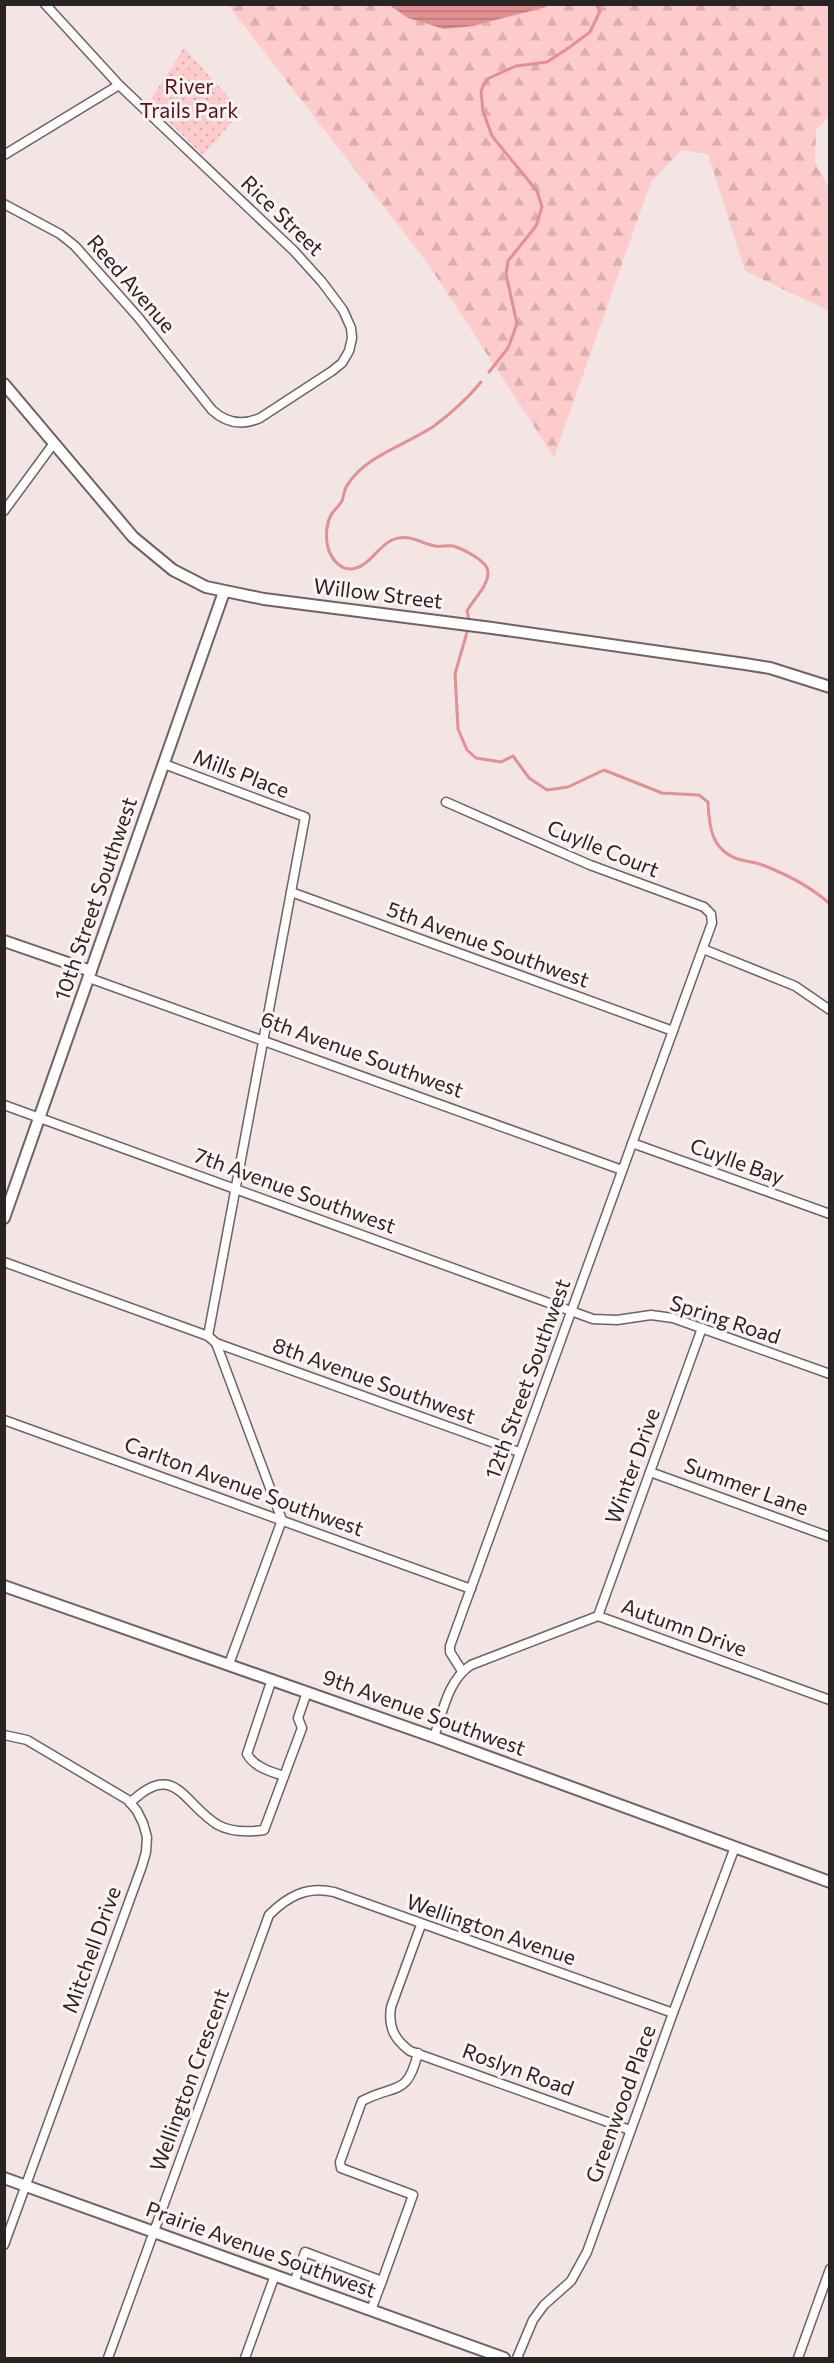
<svg xmlns="http://www.w3.org/2000/svg" width="834" height="2363" font-family="Commissioner,sans-serif">
  <defs>
    <pattern id="forest-firs" width="22" height="20" patternUnits="userSpaceOnUse" patternTransform="scale(1.5)"><rect width="22" height="20" fill="#fecbcc"/><path d="M5 1l3.5 6h-7zM16 11l3.5 6h-7z" fill="#daaeaf"/></pattern>
    <pattern id="park-dots" width="8" height="8" patternUnits="userSpaceOnUse" patternTransform="scale(1.5)"><rect width="8" height="8" fill="#fecbcc"/><path d="M2 2h.1M6 6h.1" fill="none" stroke="#daaeaf" stroke-width="1.8" stroke-linecap="round"/></pattern>
    <pattern id="water-rules" width="6" height="5" patternUnits="userSpaceOnUse" patternTransform="scale(1.5)"><rect width="6" height="5" fill="#e39093"/><path d="M0 2.5h6" fill="none" stroke="#b87578"/></pattern>
  </defs>
  <rect width="100%" height="100%" fill="#f4e5e5"/>
  <polygon fill="url(#forest-firs)" points="228,5 389,5 408,18 473,26 546,7 548,5 829,5 829,116 816,130 815,162 829,189 829,311 745,271 708,154 682,150 651,182 554,457 428,264"/>
  <polygon fill="url(#park-dots)" points="184,48 241,111 203,155 149,102"/>
  <polygon fill="url(#water-rules)" points="389,5 548,5 546,7 473,26 444,29 408,18"/>
  <g fill="none" stroke-linecap="round" stroke-linejoin="round">
    <g stroke="#e39093" stroke-width="3">
      <polyline points="489,372 508,348 517,324 506,274 508,261 536,226 542,207 537,191 492,136 483,111 481,92 483,86 489,78 516,66 547,62 567,49 590,32 600,11 596,4"/>
      <path d="M469,620L467,611C473,599 488,587 488,572C488,561 463,549 453,546C448,545 441,547 435,546C420,543 408,533 392,540C377,547 369,567 352,569C343,570 335,563 331,555C325,545 325,526 331,515C334,510 339,506 342,501C344,495 344,489 348,484C367,455 406,445 434,426C450,414 468,398 481,382"/>
      <path d="M467,632L455,674L458,729L467,750L476,758L501,762L513,756L529,778L547,790L568,787L604,770L662,793L699,795L708,802C709,826 711,850 738,859C747,862 757,862 765,866C788,875 811,887 830,904"/>
    </g>
    <defs>
      <g id="minor">
        <polyline points="4,155 119,85"/>
        <path d="M4,204L60,234L75,246L138,317L212,410C226,423 242,426 260,418L332,371L342,363L349,351L352,338L351,328L343,310L322,282L294,251L119,85L45,4"/>
        <polyline points="4,511 54,443"/>
        <polyline points="164,764 305,817 208,1336"/>
        <polyline points="446,802 590,865 704,907 711,914 712,923 450,1646 450,1652 462,1671"/>
        <polyline points="291,892 673,1031"/>
        <polyline points="703,949 795,986 830,1010"/>
        <polyline points="89,978 622,1170"/>
        <polyline points="4,1105 593,1319 617,1320 651,1315 673,1318 830,1374"/>
        <polyline points="632,1143 830,1214"/>
        <polyline points="4,1262 208,1336 216,1343 519,1452"/>
        <polyline points="216,1343 282,1520 229,1664"/>
        <polyline points="4,1420 471,1589"/>
        <polyline points="650,1472 830,1537"/>
        <polyline points="598,1616 702,1328"/>
        <path d="M272,1679L247,1754C254,1767 271,1772 284,1776"/>
        <polyline points="4,1735 27,1740 128,1800 137,1811 143,1823 147,1837 146,1852 142,1866 4,2245"/>
        <path d="M434,1737C443,1711 448,1680 471,1665L598,1616L830,1700"/>
        <path d="M130,1803C175,1759 183,1804 218,1825C231,1832 250,1832 264,1830L302,1728L298,1718L307,1692"/>
        <path d="M421,1925L391,2007C388,2027 394,2039 410,2051L630,2130"/>
        <path d="M294,2283L305,2252L382,2281L413,2195L341,2168L340,2162L362,2101C397,2083 407,2097 418,2053"/>
        <polyline points="371,2310 382,2281"/>
        <path d="M108,2358L269,1915C288,1896 307,1886 334,1892L673,2013"/>
        <polyline points="245,2358 275,2275"/>
        <polyline points="517,2358 533,2320 544,2305 571,2281 587,2252 673,2013 735,1847"/>
        <polyline points="798,2358 830,2269"/>
      </g>
      <g id="tertiary">
        <polyline points="4,384 133,537 173,570 206,587 264,599 492,628 745,664 770,668 830,687"/>
        <polyline points="4,941 91,971"/>
        <polyline points="4,1218 224,592"/>
        <polyline points="4,1586 434,1737 830,1882"/>
        <polyline points="4,2178 504,2358"/>
      </g>
    </defs>
    <use href="#minor" stroke="#6f6262" stroke-width="11"/>
    <use href="#tertiary" stroke="#6f6262" stroke-width="14"/>
    <use href="#minor" stroke="#fff" stroke-width="8"/>
    <use href="#tertiary" stroke="#fff" stroke-width="10"/>
  </g>
  <g text-anchor="middle" stroke-width="6" stroke-linejoin="round" paint-order="stroke">
    <g font-size="21" fill="#590e1b" stroke="#fff3f3">
      <text x="189" y="94">River<tspan x="189" dy="24">Trails Park</tspan></text>
    </g>
    <g font-size="21" fill="#292424" stroke="#fff3f3">
      <text transform="translate(282 216) rotate(44)" y="7">Rice Street</text>
      <text transform="translate(131 284) rotate(49)" y="7">Reed Avenue</text>
      <text transform="translate(378 594) rotate(7)" y="7">Willow Street</text>
      <text transform="translate(241 774) rotate(21)" y="7">Mills Place</text>
      <text transform="translate(603 849) rotate(22)" y="7">Cuylle Court</text>
      <text transform="translate(96 899) rotate(-71)" y="7">10th Street Southwest</text>
      <text transform="translate(488 945) rotate(20)" y="7">5th Avenue Southwest</text>
      <text transform="translate(362 1055) rotate(20)" y="7">6th Avenue Southwest</text>
      <text transform="translate(737 1162) rotate(20)" y="7">Cuylle Bay</text>
      <text transform="translate(295 1191) rotate(20)" y="7">7th Avenue Southwest</text>
      <text transform="translate(725 1320) rotate(18)" y="7">Spring Road</text>
      <text transform="translate(528 1379) rotate(-70)" y="7">12th Street Southwest</text>
      <text transform="translate(374 1381) rotate(20)" y="7">8th Avenue Southwest</text>
      <text transform="translate(633 1466) rotate(-70)" y="7">Winter Drive</text>
      <text transform="translate(244 1487) rotate(20)" y="7">Carlton Avenue Southwest</text>
      <text transform="translate(746 1487) rotate(20)" y="7">Summer Lane</text>
      <text transform="translate(684 1628) rotate(20)" y="7">Autumn Drive</text>
      <text transform="translate(424 1713) rotate(20)" y="7">9th Avenue Southwest</text>
      <text transform="translate(491 1930) rotate(19)" y="7">Wellington Avenue</text>
      <text transform="translate(92 1950) rotate(-70)" y="7">Mitchell Drive</text>
      <text transform="translate(518 2070) rotate(20)" y="7">Roslyn Road</text>
      <text transform="translate(190 2080) rotate(-70)" y="7">Wellington Crescent</text>
      <text transform="translate(621 2104) rotate(-70)" y="7">Greenwood Place</text>
      <text transform="translate(261 2250) rotate(20)" y="7">Prairie Avenue Southwest</text>
    </g>
  </g>
  <rect width="834" height="2363" fill="none" stroke="#292424" stroke-width="12"/>
</svg>
